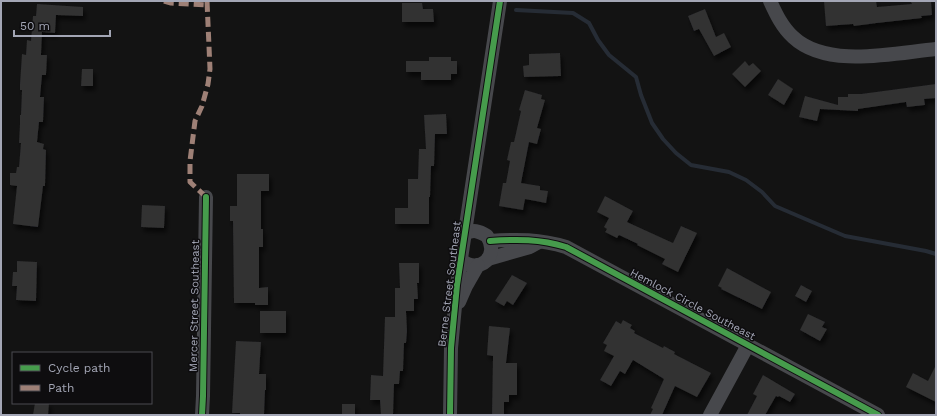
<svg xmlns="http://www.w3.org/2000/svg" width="937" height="416" font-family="'Work Sans',sans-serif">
  <defs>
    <filter id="shadow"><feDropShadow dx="2.5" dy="4.5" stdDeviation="2" flood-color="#0009"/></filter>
  </defs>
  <rect width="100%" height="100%" fill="#131313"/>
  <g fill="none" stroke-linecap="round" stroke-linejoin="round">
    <polyline stroke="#262c35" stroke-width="4" points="516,10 573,13 589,23 598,40 609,55 636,77 641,95 652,123 663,139 676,153 691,165 729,172 746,180 762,192 775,206 845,236 926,251 936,254"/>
  </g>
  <g fill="#313132" filter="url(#shadow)">
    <polygon points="824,1 876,1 877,7 912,4 911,2 917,1 931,1 932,15 921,16 922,18 877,23 854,26 853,24 826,26"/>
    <polygon points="402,3 422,3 423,9 433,9 434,22 402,22"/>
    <polygon points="37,4 83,7 83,16 56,15 55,33 42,32 41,55 47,55 46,75 42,75 40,97 44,97 43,122 39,122 37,142 44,144 43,149 46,150 45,186 43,186 38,227 13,224 17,186 10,185 10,173 16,173 17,167 19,167 21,143 19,143 20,124 20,115 21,115 22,90 20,90 20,84 22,54 26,55 27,40 31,41 33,16 36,16"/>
    <polygon points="705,9 716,37 724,33 731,47 714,56 699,29 694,31 688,16"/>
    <polygon points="560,53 561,76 524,77 523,66 529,65 529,54"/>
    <polygon points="429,57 451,57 451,61 457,61 457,74 451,74 451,80 421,80 421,72 406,72 406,61 429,61"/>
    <polygon points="745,61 749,66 753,63 761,71 745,87 732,74"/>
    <polygon points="82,69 93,69 93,86 81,86"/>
    <polygon points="778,79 793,89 784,105 768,95"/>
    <polygon points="936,84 936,98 924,99 925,105 907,107 906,102 858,109 858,111 820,109 817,121 799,117 805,96 838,105 838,97 848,97 848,94 861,94"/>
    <polygon points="525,90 542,95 541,99 545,100 537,128 541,129 537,144 529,142 521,183 540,186 540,190 548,191 546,203 525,199 523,210 499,206 503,183 506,183 510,161 507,160 511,142 514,142 521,111 519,110"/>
    <polygon points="446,114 447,134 435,134 434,166 431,166 430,197 429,197 429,224 395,224 395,208 408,208 408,179 418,179 419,149 426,149 424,115"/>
    <polygon points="237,174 269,174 269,191 261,191 261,229 263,229 263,247 259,247 259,288 268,287 268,305 255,305 255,303 234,303 233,221 230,221 230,206 237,206"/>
    <polygon points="605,196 633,211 627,222 673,243 681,226 697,233 678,272 662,264 665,259 637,245 638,244 619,235 617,238 605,232 607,229 604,227 609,218 597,212"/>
    <polygon points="142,205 165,206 164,228 141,227"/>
    <polygon points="17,261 37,262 36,301 16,300 17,286 12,286 13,272 17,272"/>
    <polygon points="399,263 419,263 419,283 417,283 418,299 414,299 414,311 406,311 407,331 406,343 404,343 403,371 400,371 399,384 394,384 393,415 381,415 380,400 370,400 371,375 383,376 385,317 395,317 395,288 400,288"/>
    <polygon points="727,268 771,292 762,309 721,289 722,288 718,286"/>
    <polygon points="512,275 527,283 513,305 507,301 504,306 495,301"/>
    <polygon points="801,285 812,291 806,302 795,296"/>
    <rect x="260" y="311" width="26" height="22"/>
    <polygon points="808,314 825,322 822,327 827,329 820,341 800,330"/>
    <polygon points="623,320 632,325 630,328 635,331 634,333 663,348 664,346 675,352 674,354 711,373 697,397 675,386 662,415 650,415 653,409 651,408 664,379 633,360 625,374 620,371 611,386 600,380 614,356 604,351 607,345 603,343 616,321 621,324"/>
    <polygon points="489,326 510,328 506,363 517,363 517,395 509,395 509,402 504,402 504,415 492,415 493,356 487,355"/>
    <polygon points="236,341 261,342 259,374 266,374 266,390 265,390 264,415 240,415 240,413 232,413"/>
    <polygon points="936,365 936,402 906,387 913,373 928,381"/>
    <polygon points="763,375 795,394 790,402 779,396 778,397 776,396 765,415 747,415 757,396 753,394"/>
    <polygon points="35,403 49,403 48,415 33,415"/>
    <rect x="342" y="404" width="13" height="11"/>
  </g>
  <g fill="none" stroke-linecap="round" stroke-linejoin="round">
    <g stroke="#47484c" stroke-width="14">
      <path d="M770,1C776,14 782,27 793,37C827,69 894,53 936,49"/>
      <path d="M490,241C517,239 540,239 566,247L878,415"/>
      <polyline points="488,259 530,247 539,242"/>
      <path d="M461,260C480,275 500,256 487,236C479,231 473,229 465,234"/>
      <polyline points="459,302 466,286 478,265"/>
      <polyline points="202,415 203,396 206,197"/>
      <polyline points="450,415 451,348 457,285 500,1"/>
      <polyline points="710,415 748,345"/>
    </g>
    <g stroke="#9e8076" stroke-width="5" stroke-dasharray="10 5" stroke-linecap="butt">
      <polyline points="164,1 171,3 207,5"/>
      <polyline points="206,197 190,182 190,161 195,121 202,106 208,84 210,69 207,1"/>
    </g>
    <defs>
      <g id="cycleway">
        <path d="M490,241C517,239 540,239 566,247L878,415"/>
        <polyline points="202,415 203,396 206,197"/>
        <polyline points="450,415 451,348 457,285 500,1"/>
      </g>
    </defs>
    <use href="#cycleway" stroke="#0e0d0f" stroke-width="8"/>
    <use href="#cycleway" stroke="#469c4c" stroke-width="6"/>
  </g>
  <g text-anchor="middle" stroke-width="3" stroke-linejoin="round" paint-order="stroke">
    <g font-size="11" fill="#a3a6b5" stroke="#0e0d0f">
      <text transform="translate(449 284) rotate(-83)" y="4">Berne Street Southeast</text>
      <text transform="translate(693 304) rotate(28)" y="4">Hemlock Circle Southeast</text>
      <text transform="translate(194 306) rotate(-89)" y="4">Mercer Street Southeast</text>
    </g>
  </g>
  <rect width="937" height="416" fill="none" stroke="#a3a6b5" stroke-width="4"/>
  <rect x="12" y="352" width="140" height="52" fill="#0e0d0f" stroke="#4a4a51"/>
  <rect x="20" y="365" width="20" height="6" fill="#469c4c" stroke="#4a4a51"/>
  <text x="48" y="372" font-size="12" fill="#a3a6b5">Cycle path</text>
  <rect x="20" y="385" width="20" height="6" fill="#9e8076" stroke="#4a4a51"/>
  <text x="48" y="392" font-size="12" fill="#a3a6b5">Path</text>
  <path d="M14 30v6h96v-6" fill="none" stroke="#a3a6b5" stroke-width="2"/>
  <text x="20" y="30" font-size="12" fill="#a3a6b5" stroke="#0e0d0f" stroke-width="3" paint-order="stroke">50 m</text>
</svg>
